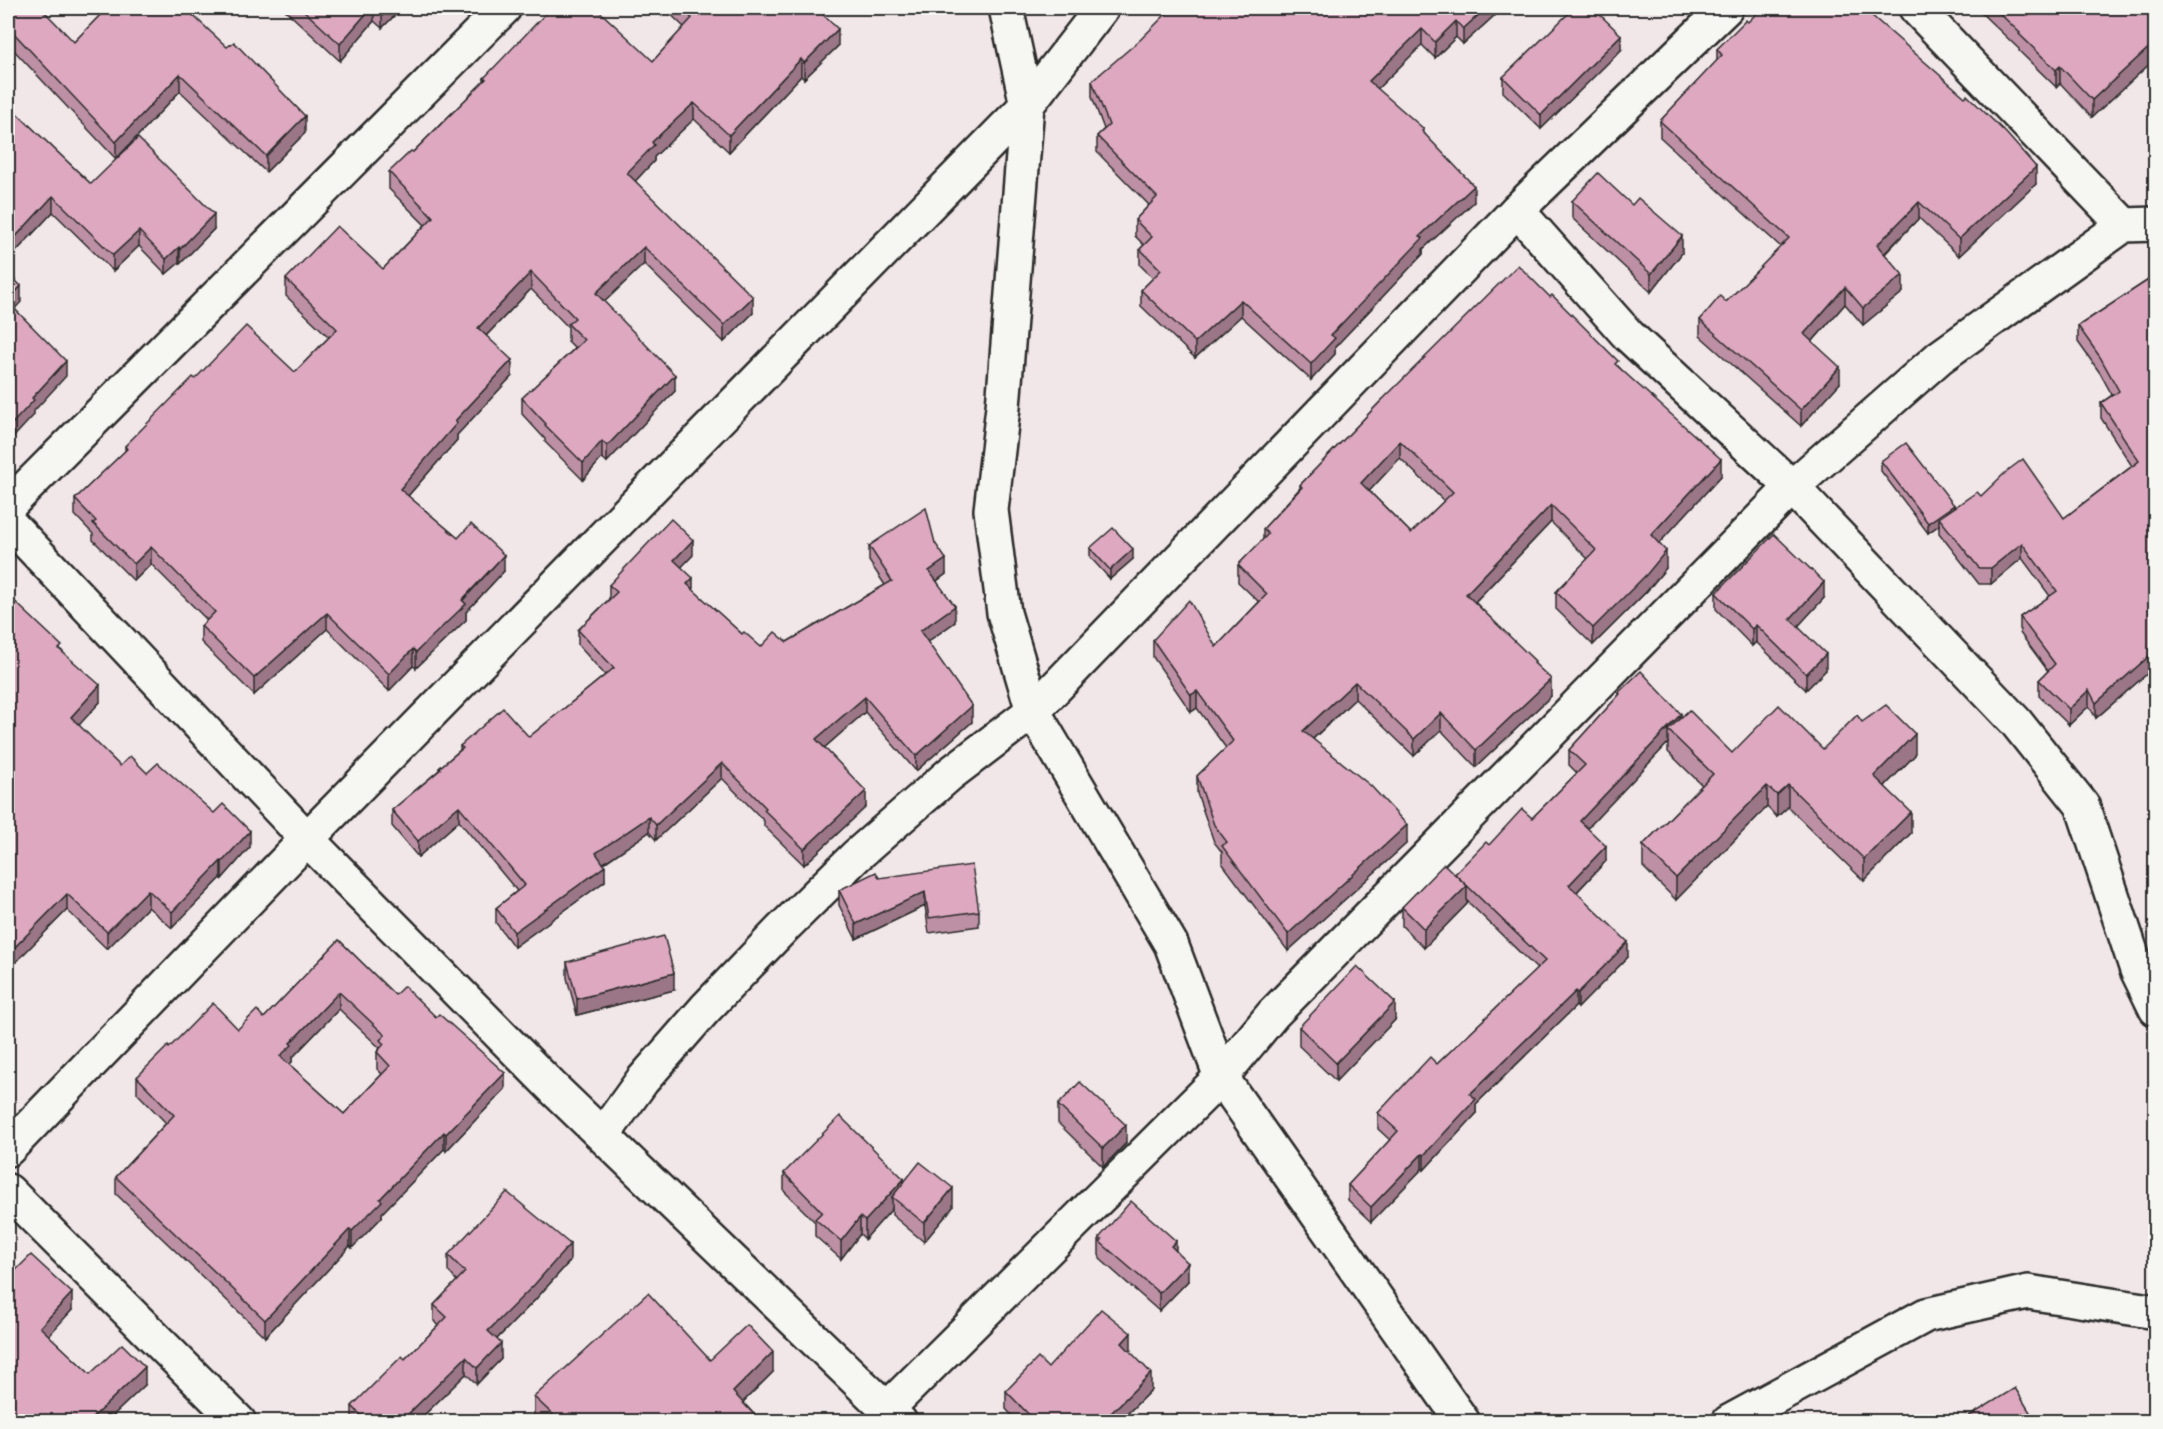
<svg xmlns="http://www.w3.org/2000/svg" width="2163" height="1429" font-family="Mali,sans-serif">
  <rect width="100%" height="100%" fill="#f1e6e8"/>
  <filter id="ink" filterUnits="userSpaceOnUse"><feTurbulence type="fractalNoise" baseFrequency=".0167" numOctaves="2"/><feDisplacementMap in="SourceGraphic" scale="12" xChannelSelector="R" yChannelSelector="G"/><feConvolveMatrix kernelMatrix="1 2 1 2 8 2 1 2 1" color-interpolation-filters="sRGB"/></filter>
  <g filter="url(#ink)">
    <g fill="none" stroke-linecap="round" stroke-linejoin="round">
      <defs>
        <g id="minor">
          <polyline points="1006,8 1027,105 1003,407 991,510 1004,613 1033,711 1171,944 1221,1077 1463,1422"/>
          <polyline points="1916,8 2124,225"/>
          <polyline points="1517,210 1628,335 1792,487 2016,722 2082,805 2137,970 2156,1009"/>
          <polyline points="8,506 504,8"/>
          <polyline points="8,522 307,839 554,1089 900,1422"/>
          <polyline points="603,1135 642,1081 705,1009 782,929 856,856 950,774 1033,711 1517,210 1726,8"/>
          <polyline points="8,1149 307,839 1027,105 1102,8"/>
          <polyline points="8,1191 239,1422"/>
          <polyline points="887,1409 1221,1077 1273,1014 1792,487 1940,357 2124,225 2156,224"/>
          <polyline points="1729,1422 1926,1315 2028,1292 2156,1312"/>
        </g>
      </defs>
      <use href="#minor" stroke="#2b2b2b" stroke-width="38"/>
      <use href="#minor" stroke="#f6f6f2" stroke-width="33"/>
    </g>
    <g fill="#be90a5" stroke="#2b2b2b" stroke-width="1.5" fill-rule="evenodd">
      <polygon points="107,8 187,8 186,8 305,133 266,172 180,91 116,159 8,44 8,15 74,42"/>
      <polygon points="283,8 402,8 382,28 374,21 340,61"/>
      <polygon points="664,8 816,8 838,46 804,79 801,76 729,152 694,119 654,157 654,161 635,181 753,313 724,342 644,264 604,302 675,391 607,462 602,458 583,480 545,442 545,439 522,414 522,398 575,348 568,341 568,327 531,289 486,336 512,376 457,435 457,440 408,496 458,538 504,571 466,612 466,620 416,668 413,666 389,691 327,629 254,695 201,642 201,626 207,620 151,564 134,581 93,540 93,534 75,515 75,499 125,451 125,446 195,379 295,372 329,337 286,296 286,279 383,269 425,225 389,189 389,172 413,152 484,81 484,78 653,61 684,27"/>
      <polygon points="1495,8 1495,15 1463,44 1456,37 1435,58 1422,45 1377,89 1424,133 1474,202 1423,249 1423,254 1335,347 1335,354 1311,380 1241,316 1195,358 1141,306 1141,290 1153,278 1140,265 1140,249 1144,245 1135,236 1135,220 1149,205 1097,152 1097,136 1104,129 1092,97 1092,81"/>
      <polygon points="1976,8 2156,8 2156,58 2092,117 2060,83 2056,87 2019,51 2019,49"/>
      <polygon points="1748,22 2036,184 1959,256 1919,218 1885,254 1903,292 1863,325 1845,304 1812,342 1840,383 1801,426 1700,336 1700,320 1726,302 1781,247 1660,137 1660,121 1717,61 1717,49"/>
      <polygon points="1621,50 1541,129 1503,92 1503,77"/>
      <polygon points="8,105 91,184 214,229 180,264 179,263 166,274 139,246 113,271 53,212 8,260"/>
      <polygon points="1572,201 1682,253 1651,292 1572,218"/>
      <polygon points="2156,275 2156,666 2096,718 2089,706 2069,725 2039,696 2039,680 2048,671 2020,633 2020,617 2050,596 2022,558 1991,584 1979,584 1939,533 1939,525 1928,533 1881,471 1881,461 1954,507 1981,496 2064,518 2132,466 2101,418 2101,403 2112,395 2100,373 2078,342 2078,326"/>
      <path d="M1618,366L1721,476L1659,543L1666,568L1647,591L1593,645L1556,609V592L1588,559L1551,522L1475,602L1535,664L1551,696L1476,767L1441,730L1414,756L1355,699L1313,739L1407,843L1288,951L1222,863V852L1214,842L1197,793V776L1226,748L1197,708L1191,712L1153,657V640L1216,647L1259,602L1238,582V565L1263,540V529L1300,488V485L1382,400ZM1400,458L1444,501L1411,533L1369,491Z"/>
      <polygon points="935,543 946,574 937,581 955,622 927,642 972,722 916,771 865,712 824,748 866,807 804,865 764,826 764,821 722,778 656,840 649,832 603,864 605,881 514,947 496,923 496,908 517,891 459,821 418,857 392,826 392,810 439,770 439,768 460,750 460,746 529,737 605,675 578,645 578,630 609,599 609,585 693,555 681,567 693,590 742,634 761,647 787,642 885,585 869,561 869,546"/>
      <polygon points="1090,548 1133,559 1110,579 1090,557"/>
      <polygon points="1716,593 1824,598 1798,626 1826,670 1806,690 1756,642 1752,646 1716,609"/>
      <polygon points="8,595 62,651 100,702 78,725 120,766 147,773 250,847 222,879 221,878 172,928 148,907 107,949 67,910 8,970"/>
      <polygon points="1619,692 1681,718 1732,753 1823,749 1862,722 1915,755 1885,786 1911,833 1864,881 1788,807 1777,817 1767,807 1676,900 1643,867 1643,845 1702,785 1668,752 1668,743 1587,828 1606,861 1577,892 1628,957 1578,1008 1576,1006 1476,1104 1476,1114 1424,1170 1422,1169 1371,1222 1348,1200 1348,1185 1390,1140 1378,1129 1378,1113 1437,1064 1537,969 1467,901 1467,904 1424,948 1402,926 1402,907 1455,874 1489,845 1532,818 1577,773 1569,765 1569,750 1619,695"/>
      <polygon points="879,878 979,911 979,926 929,933 925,906 856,939 839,905 839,890"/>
      <path d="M339,940L395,995L505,1089L446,1151L444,1149L382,1213V1217L352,1248L350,1246L265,1337L116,1194V1177L166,1123L137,1093V1077L169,1048L238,1029L264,1018ZM339,1009L380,1048L377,1052V1069L382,1074L344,1114L289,1064L292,1062V1058Z"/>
      <polygon points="567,962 674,990 577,1015 567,978"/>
      <polygon points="1395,1020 1336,1081 1299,1046 1299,1027"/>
      <polygon points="1058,1105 1126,1143 1103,1167 1058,1123"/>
      <polygon points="784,1173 904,1182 953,1207 924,1242 892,1215 892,1209 865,1239 860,1234 841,1259 815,1236 815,1222 784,1191"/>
      <polygon points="1099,1238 1176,1251 1188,1281 1159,1311 1100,1259 1100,1257 1099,1255"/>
      <polygon points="448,1255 570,1261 535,1300 497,1339 501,1359 477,1384 466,1374 417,1422 352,1422 352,1406 405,1359 438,1326 434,1321 434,1305 457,1281 448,1271"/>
      <polygon points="8,1278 72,1310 48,1335 90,1374 145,1385 106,1422 8,1422"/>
      <polygon points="1131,1350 1130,1352 1151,1390 1119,1422 1018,1422 1006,1409 1006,1391"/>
      <polygon points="710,1360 773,1372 743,1402 761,1422 539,1422 534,1417 534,1397"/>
    </g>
    <g fill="#9b7686" stroke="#2b2b2b" stroke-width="1.5">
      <polygon points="371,8 374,8 374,21 340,61 340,44"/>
      <polygon points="386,8 402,8 382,28 382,11"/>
      <polygon points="1486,8 1495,8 1495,15 1463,44 1463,29"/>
      <polygon points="1456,21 1456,37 1435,58 1435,42"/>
      <polygon points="838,29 838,46 804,79 804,63"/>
      <polygon points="1422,29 1422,45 1369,97 1369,81"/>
      <polygon points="1621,35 1621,50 1541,129 1541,115"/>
      <polygon points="2156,41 2156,58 2092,117 2092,100"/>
      <polygon points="801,59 801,76 729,152 729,135"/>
      <polygon points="2060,66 2060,83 2056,87 2056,70"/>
      <polygon points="180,74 180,91 116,159 116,142"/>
      <polygon points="694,103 694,119 654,157 654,161 627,190 627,173 652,142"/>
      <polygon points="305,116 305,133 266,172 266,156"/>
      <polygon points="2036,167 2036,184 1959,256 1959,239"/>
      <polygon points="1474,186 1474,202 1423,249 1423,254 1335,347 1335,354 1311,380 1311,364 1331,335 1420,236"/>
      <polygon points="53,196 53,212 8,260 8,245"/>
      <polygon points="1919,202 1919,218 1877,261 1877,245"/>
      <polygon points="214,214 214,229 180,264 180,249"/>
      <polygon points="139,231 139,246 113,271 113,255"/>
      <polygon points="1682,236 1682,253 1651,292 1651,274"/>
      <polygon points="179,247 179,263 166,274 166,259"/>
      <polygon points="644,247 644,264 596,310 596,293"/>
      <polygon points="531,272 531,289 478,344 478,328"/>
      <polygon points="1903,275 1903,292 1863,325 1863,308"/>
      <polygon points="21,286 21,302 8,316 8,300"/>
      <polygon points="1845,287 1845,304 1804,351 1804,334"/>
      <polygon points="753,297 753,313 724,342 724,325"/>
      <polygon points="1241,300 1241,316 1195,358 1195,342"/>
      <polygon points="512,360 512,376 457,435 457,440 400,505 400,489 455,421"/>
      <polygon points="66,361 66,376 34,411 34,415 8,443 8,428 32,398"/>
      <polygon points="1840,367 1840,383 1801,426 1801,410"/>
      <polygon points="675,375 675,391 607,462 607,446"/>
      <polygon points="602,441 602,458 583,480 583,463"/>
      <polygon points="1400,441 1400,458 1361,500 1361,483"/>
      <polygon points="1721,459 1721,476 1651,552 1651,535"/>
      <polygon points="1551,505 1551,522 1466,611 1466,594"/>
      <polygon points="1954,505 1954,515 1939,518 1939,525 1928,533 1928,523"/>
      <polygon points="693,540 693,555 674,575 674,560"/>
      <polygon points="2022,543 2022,558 1991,584 1991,568"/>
      <polygon points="151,547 151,564 134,581 134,564"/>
      <polygon points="1133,549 1133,559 1110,579 1110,570"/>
      <polygon points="1666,551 1666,568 1647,591 1593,645 1593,628"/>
      <polygon points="504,555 504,571 466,612 466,620 416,668 416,652"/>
      <polygon points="946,559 946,574 929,586 929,571"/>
      <polygon points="693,578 693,594 687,584"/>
      <polygon points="1824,582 1824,598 1790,635 1790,619"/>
      <polygon points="955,606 955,622 920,647 920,631"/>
      <polygon points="327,613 327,629 254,695 254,678"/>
      <polygon points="1756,625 1756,642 1752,646 1752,629"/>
      <polygon points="413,649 413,666 389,691 389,674"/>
      <polygon points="2156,650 2156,666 2096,718 2096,703"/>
      <polygon points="1826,654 1826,670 1806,690 1806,674"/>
      <polygon points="1551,679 1551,696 1476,767 1476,750"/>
      <polygon points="1355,682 1355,699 1303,748 1303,731"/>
      <polygon points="100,685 100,702 71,734 71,717"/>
      <polygon points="2089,690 2089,706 2069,725 2069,709"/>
      <polygon points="1197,691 1197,708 1191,712 1191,695"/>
      <polygon points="865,697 865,712 816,755 816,739"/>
      <polygon points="972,706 972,722 916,771 916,756"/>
      <polygon points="1441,713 1441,730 1414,756 1414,739"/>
      <polygon points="1681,714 1681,729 1668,730 1668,743 1580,836 1580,821"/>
      <polygon points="1915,734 1915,755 1874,797 1874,776"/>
      <polygon points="722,763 722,778 656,840 656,825"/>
      <polygon points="1788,785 1788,807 1777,817 1777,795"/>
      <polygon points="1767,786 1767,807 1676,900 1676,878"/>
      <polygon points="866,791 866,807 804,865 804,849"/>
      <polygon points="459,806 459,821 418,857 418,841"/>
      <polygon points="1911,812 1911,833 1864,881 1864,859"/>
      <polygon points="649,817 649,832 596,868 596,853"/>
      <polygon points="1407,825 1407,843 1288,951 1288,934"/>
      <polygon points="250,831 250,847 222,879 222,862"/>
      <polygon points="1606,846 1606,861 1569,900 1569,885"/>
      <polygon points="221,861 221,878 172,928 172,912"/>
      <polygon points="605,866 605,881 514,947 514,932"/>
      <polygon points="1467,886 1467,904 1424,948 1424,929"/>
      <polygon points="148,890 148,907 107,949 107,932"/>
      <polygon points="925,892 925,906 856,939 856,924"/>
      <polygon points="67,894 67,910 8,970 8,954"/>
      <polygon points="1628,942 1628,957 1578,1008 1578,993"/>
      <polygon points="674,973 674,990 577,1015 577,999"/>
      <polygon points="1576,991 1576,1006 1476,1104 1476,1114 1424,1170 1424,1155 1470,1094"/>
      <polygon points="339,992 339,1009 292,1058 292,1062 280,1073 280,1056 290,1043"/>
      <polygon points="1395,1002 1395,1020 1336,1081 1336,1063"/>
      <polygon points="505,1073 505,1089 446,1151 446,1134"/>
      <polygon points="1126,1125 1126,1143 1103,1167 1103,1148"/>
      <polygon points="444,1132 444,1149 382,1213 382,1217 352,1248 352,1231 380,1199"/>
      <polygon points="1422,1154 1422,1169 1371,1222 1371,1207"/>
      <polygon points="904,1179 904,1196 892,1197 892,1209 865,1239 865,1221"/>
      <polygon points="953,1188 953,1207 924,1242 924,1223"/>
      <polygon points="860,1217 860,1234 841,1259 841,1241"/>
      <polygon points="350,1229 350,1246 265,1337 265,1320"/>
      <polygon points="1176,1241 1176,1258 1171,1246"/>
      <polygon points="570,1244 570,1261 535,1300 488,1348 488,1331"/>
      <polygon points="1188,1263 1188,1281 1159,1311 1159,1293"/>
      <polygon points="72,1293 72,1310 40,1345 40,1327"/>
      <polygon points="1131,1333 1131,1350 1122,1361 1122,1343"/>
      <polygon points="501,1343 501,1359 477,1384 477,1368"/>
      <polygon points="773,1352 773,1372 733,1412 733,1392"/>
      <polygon points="466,1357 466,1374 417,1422 400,1422"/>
      <polygon points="145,1367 145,1385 106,1422 88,1422"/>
      <polygon points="1151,1373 1151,1390 1119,1422 1102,1422"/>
    </g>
    <g fill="#dda8c0" stroke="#2b2b2b" stroke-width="1.5" fill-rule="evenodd">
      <polygon points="16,8 41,8 74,42 107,8 185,8 227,47 234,42 305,116 266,156 180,74 116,142 8,27 11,24 8,20 8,15"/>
      <polygon points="301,8 371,8 340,44"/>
      <polygon points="378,8 386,8 382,11"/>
      <polygon points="551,8 596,8 653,61 692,18 681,8 816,8 838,29 804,63 801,59 729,135 694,103 652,142 654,145 627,173 753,297 724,325 644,247 596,293 675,375 607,446 602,441 583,463 545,425 546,424 522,398 584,340 568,324 575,318 531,272 478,328 512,360 455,421 457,423 400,489 458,538 471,524 504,555 462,600 466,604 416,652 413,649 389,674 327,613 254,678 201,626 215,612 151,547 134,564 93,523 96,521 75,499 127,449 125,446 193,377 195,379 246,326 295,372 337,329 286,279 337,226 383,269 433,217 389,172 411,151 413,152 486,79 484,78"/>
      <polygon points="1172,8 1486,8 1463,29 1456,21 1435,42 1422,29 1369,81 1424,129 1422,131 1474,186 1420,236 1423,238 1331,335 1335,338 1311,364 1241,300 1195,342 1141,290 1161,270 1140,249 1152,237 1135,220 1157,197 1097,136 1109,125 1092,81 1141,39"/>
      <polygon points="1574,8 1593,8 1621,35 1541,115 1503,77"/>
      <polygon points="1762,8 1863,8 1965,97 1967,95 2006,133 2036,167 1959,239 1919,202 1877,245 1903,275 1863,308 1845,287 1804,334 1840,367 1801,410 1700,320 1720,296 1726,302 1789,238 1660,121 1722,55 1717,49 1746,20 1748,22"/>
      <polygon points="1994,8 2156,8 2156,41 2092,100 2060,66 2056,70 2019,34 2020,33"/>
      <polygon points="8,105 91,184 138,138 214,214 180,249 179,247 166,259 139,231 113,255 53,196 8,245"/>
      <polygon points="1598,173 1632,205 1638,198 1682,236 1651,274 1572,201"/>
      <path d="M1518,265L1550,297L1552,295L1618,361L1615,364L1721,459L1651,535L1666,551L1647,574L1593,628L1556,592L1596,550L1551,505L1466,594L1535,661L1534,663L1551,679L1476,750L1441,713L1414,739L1355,682L1303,731L1371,786L1407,825L1288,934L1222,846L1227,842L1214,825L1197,776L1233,741L1197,691L1191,695L1153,640L1189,600L1216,647L1267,594L1238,565L1268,534L1263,529L1302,487L1300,485L1382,400ZM1400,441L1453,492L1411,533L1361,483Z"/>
      <polygon points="8,273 21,286 8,300"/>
      <polygon points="2156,275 2156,650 2096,703 2089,690 2069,709 2039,680 2055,664 2020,617 2057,591 2022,543 1991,568 1979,568 1939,518 1977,492 1981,496 2007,471 2023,459 2064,518 2139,461 2101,403 2119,391 2100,357 2078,326"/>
      <polygon points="8,302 66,361 32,398 34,400 8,428"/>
      <polygon points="1906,443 1954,505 1928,523 1881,461"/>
      <polygon points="926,508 935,543 946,559 929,571 955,606 920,631 972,706 916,756 865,697 816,739 866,791 804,849 764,810 766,808 722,763 656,825 649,817 596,853 605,866 514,932 496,908 525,885 459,806 418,841 392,810 441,769 439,768 463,748 460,746 503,708 529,737 614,668 578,630 617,592 609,585 671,519 693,540 674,560 693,578 687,584 742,634 744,632 761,647 775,632 787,642 892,581 869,546"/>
      <polygon points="1113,528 1133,549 1110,570 1090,548"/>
      <polygon points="1774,534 1824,582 1790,619 1826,654 1806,674 1756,625 1752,629 1716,593"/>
      <polygon points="8,595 62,646 59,649 100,685 71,717 120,766 130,756 147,773 158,763 214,813 223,804 250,831 222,862 221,861 172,912 148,890 107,932 67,894 8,954"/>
      <polygon points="1641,671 1681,714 1580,821 1606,846 1569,885 1628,942 1578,993 1576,991 1470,1094 1476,1099 1424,1155 1422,1154 1371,1207 1348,1185 1398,1131 1378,1113 1430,1057 1437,1064 1545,961 1455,874 1486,842 1489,845 1522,809 1532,818 1585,765 1569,750 1620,694 1619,692"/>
      <polygon points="1779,705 1823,749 1857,715 1862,722 1886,705 1915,734 1874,776 1911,812 1864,859 1788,785 1777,795 1767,786 1676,878 1643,845 1713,774 1668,730 1689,710 1732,753"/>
      <polygon points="1444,864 1467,886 1424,929 1402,907"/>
      <polygon points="972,865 979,911 929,918 925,892 856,924 839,890 876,872 879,878"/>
      <polygon points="664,936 674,973 577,999 567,962"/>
      <path d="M339,940L395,995L404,986L436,1017L439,1014L505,1073L446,1134L444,1132L380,1199L382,1201L352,1231L350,1229L265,1320L116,1177L174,1115L137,1077L168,1046L169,1048L213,1003L238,1029L257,1010L264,1018ZM339,992L385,1035L380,1040L384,1044L377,1052L390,1066L344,1114L280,1056L292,1045L290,1043Z"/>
      <polygon points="1357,966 1395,1002 1336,1063 1299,1027"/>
      <polygon points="1080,1082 1126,1125 1103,1148 1058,1105"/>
      <polygon points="840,1116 904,1179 865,1221 860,1217 841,1241 815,1219 822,1212 784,1173"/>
      <polygon points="920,1162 953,1188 924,1223 892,1197"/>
      <polygon points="507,1192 570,1244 535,1284 488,1331 501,1343 477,1368 466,1357 400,1422 368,1422 352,1406 402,1356 405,1359 447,1317 434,1305 465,1272 448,1255"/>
      <polygon points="1131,1201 1176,1241 1171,1246 1188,1263 1159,1293 1100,1242 1102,1240 1099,1238"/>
      <polygon points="31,1255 72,1293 40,1327 90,1374 122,1344 145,1367 88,1422 19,1422 8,1409 8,1278"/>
      <polygon points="648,1293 710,1360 747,1325 773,1352 733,1392 761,1422 561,1422 534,1397"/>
      <polygon points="1101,1309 1131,1333 1122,1343 1151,1373 1102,1422 1036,1422 1006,1391 1038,1358 1048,1368"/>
      <polygon points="2015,1388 2036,1422 1960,1422"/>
    </g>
  </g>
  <rect width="2163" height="1429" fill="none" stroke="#f6f6f2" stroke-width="30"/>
  <rect x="15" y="15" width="2133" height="1399" fill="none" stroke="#2b2b2b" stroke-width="2" filter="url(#ink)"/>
</svg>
